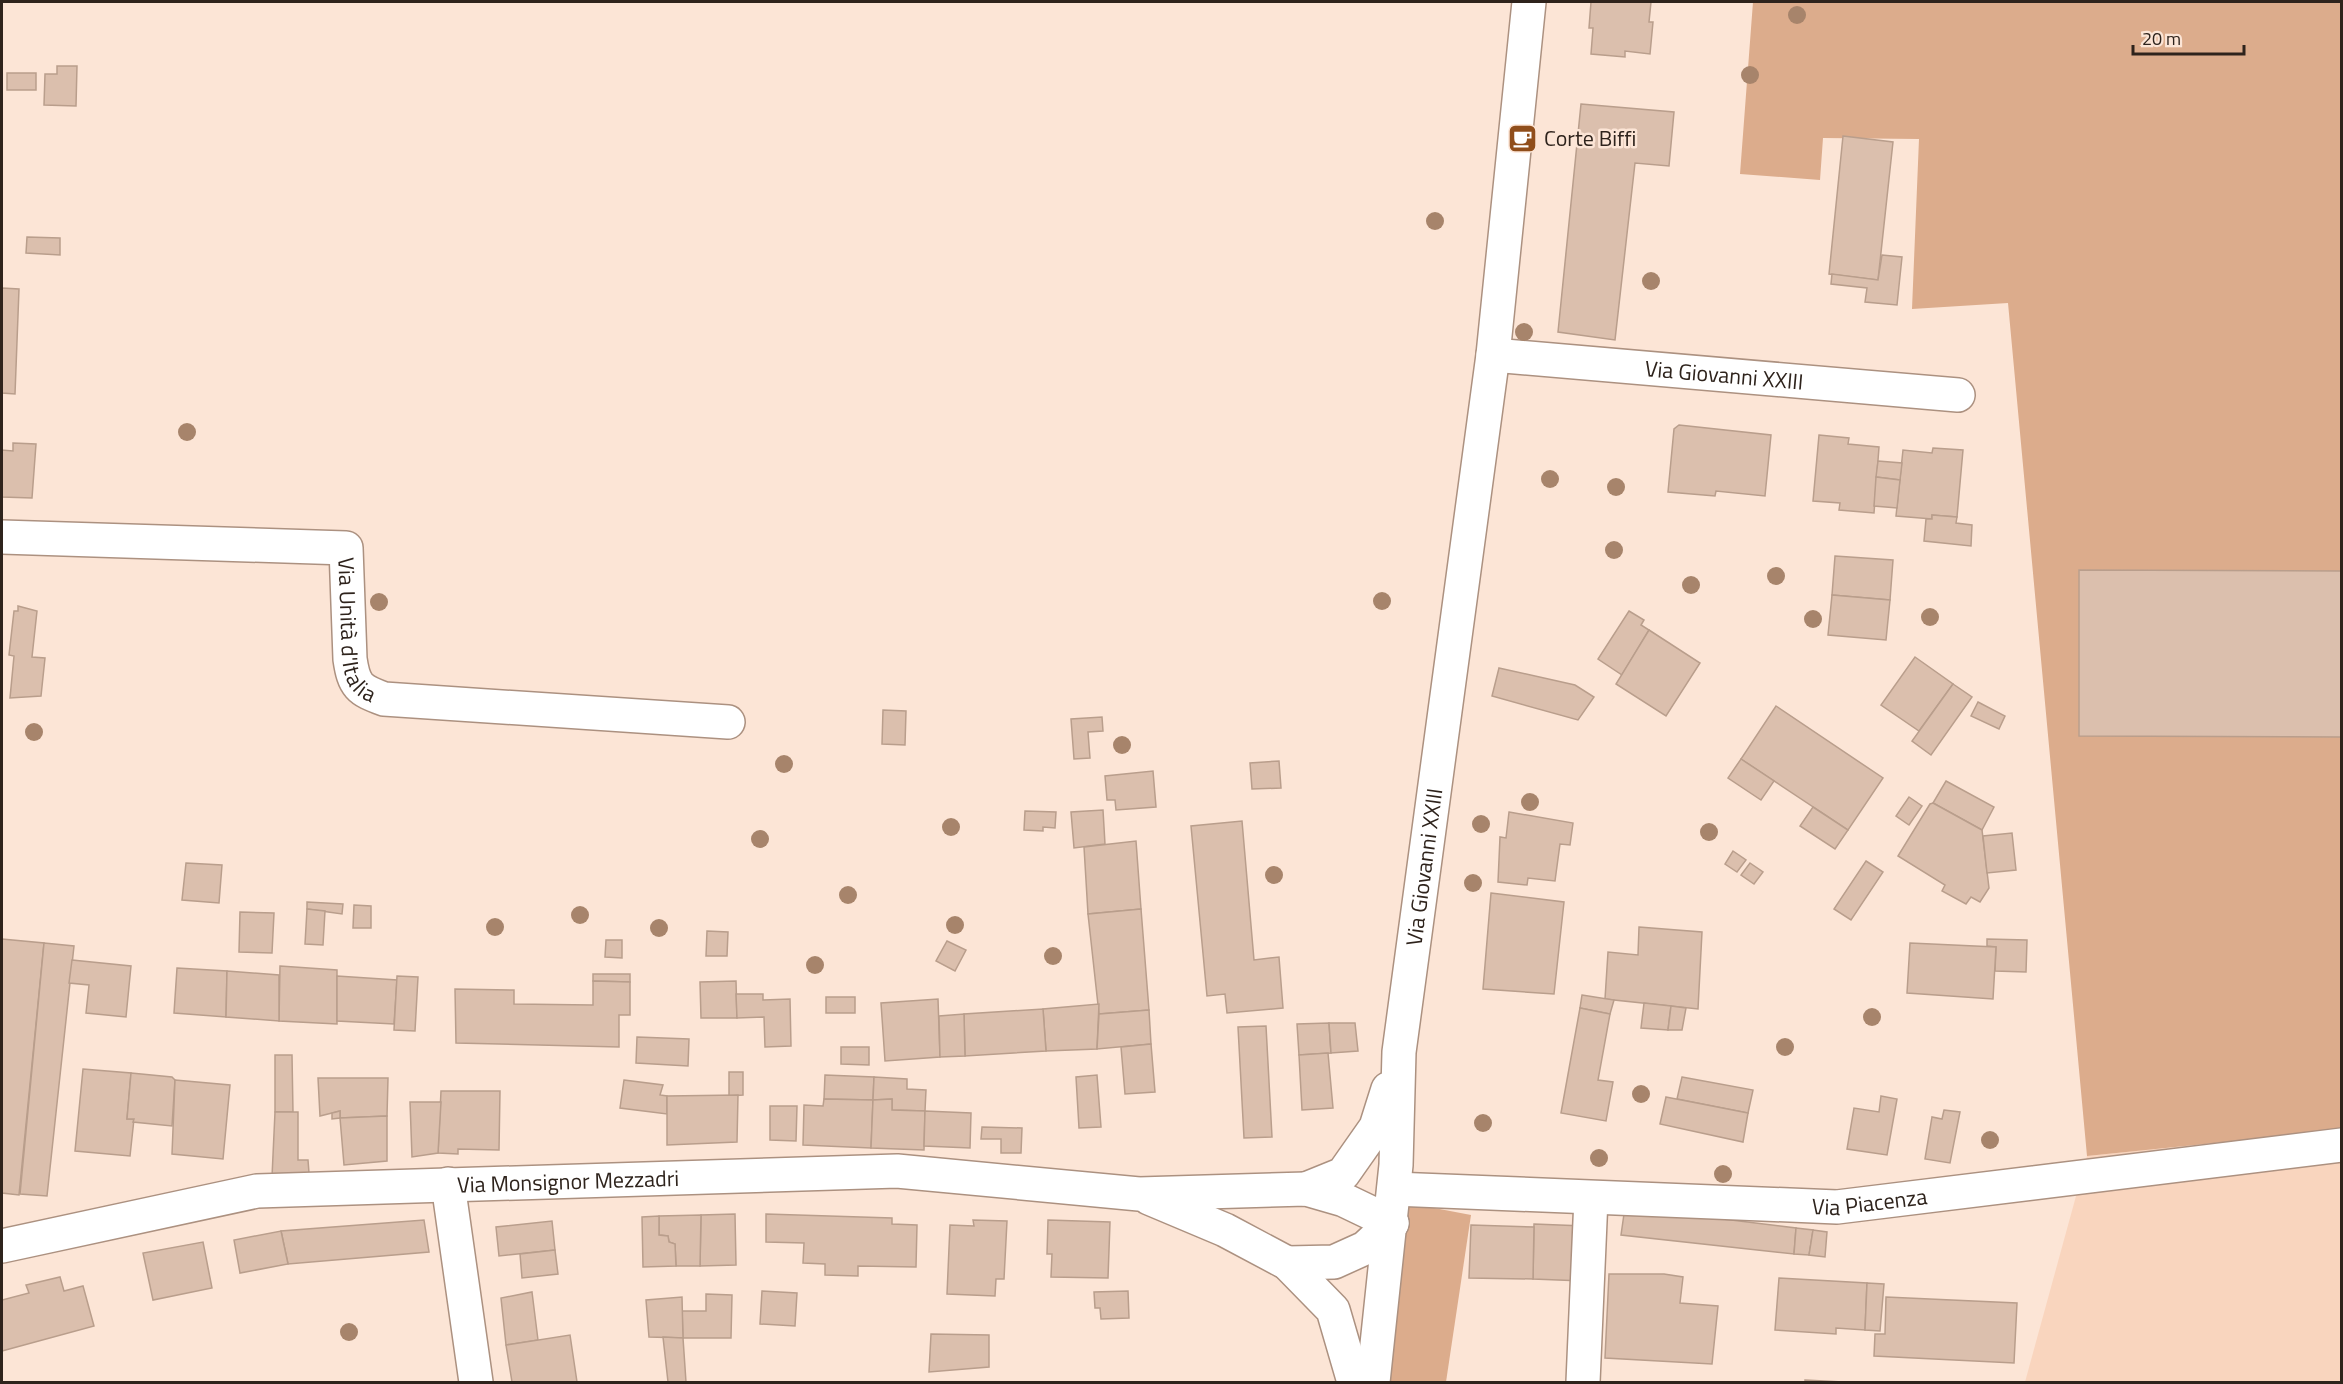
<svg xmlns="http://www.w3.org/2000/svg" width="2343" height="1384" font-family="'Titillium Web',sans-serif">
  <rect width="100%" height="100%" fill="#fce5d6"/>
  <polygon fill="#f9d5be" points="2341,1130 2341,1382 2025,1382 2087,1156"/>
  <g fill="#dcac8c">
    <polygon points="1753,2 2341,2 2341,1130 2087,1156 2008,303 1912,309 1919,139 1823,138 1820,180 1740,174"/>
    <polygon points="1387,1199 1471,1215 1446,1382 1369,1382"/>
  </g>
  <g fill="#dbbfad" stroke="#b99e8c" stroke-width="1.5">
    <polygon points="1591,2 1651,2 1649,22 1653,22 1650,54 1625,51 1625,57 1591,54 1593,28 1589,28"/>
    <polygon points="57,66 77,66 76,106 44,105 45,74 57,74"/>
    <rect x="7" y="73" width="29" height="17"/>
    <polygon points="1581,104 1674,112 1669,166 1635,163 1615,340 1558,332"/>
    <polygon points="1843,136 1893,142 1878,280 1829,274"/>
    <polygon points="27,237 60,238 60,255 26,253"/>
    <polygon points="1882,255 1902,257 1897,305 1865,302 1867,288 1831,284 1832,274 1878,280"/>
    <polygon points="2,288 19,289 15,394 2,393"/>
    <polygon points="1679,425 1771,435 1765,496 1716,491 1715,496 1668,492 1674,429"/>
    <polygon points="1819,435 1849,438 1848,444 1879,447 1874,513 1839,510 1840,503 1813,501"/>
    <polygon points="13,443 36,444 32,498 2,497 2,450 13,451"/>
    <polygon points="1933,448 1963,450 1957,517 1932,515 1932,519 1896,516 1903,450 1932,453"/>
    <polygon points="1878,461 1902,463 1900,480 1876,477"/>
    <polygon points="1876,477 1900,480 1897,508 1874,506"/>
    <polygon points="1932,515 1957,517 1956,523 1972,525 1971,546 1924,541 1926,519 1932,519"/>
    <polygon points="1835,556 1893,560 1890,600 1832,595"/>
    <polygon points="2079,570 2342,571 2342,737 2079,736"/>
    <polygon points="1832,595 1890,600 1886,640 1828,635"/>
    <polygon points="18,606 37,611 32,657 45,658 41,696 10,698 14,656 9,655 14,611 18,611"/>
    <polygon points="1629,611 1644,620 1641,625 1649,630 1622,675 1598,659"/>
    <polygon points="1649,630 1700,663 1666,716 1616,684"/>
    <polygon points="1915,657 1953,684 1919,731 1881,705"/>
    <polygon points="1499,668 1575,685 1594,697 1578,720 1492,696"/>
    <polygon points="1953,684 1972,697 1931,755 1912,741"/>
    <polygon points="1978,702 2005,716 1999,729 1971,716"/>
    <polygon points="1776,706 1883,778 1848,830 1741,759"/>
    <polygon points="883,710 906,711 905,745 882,744"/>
    <polygon points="1102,717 1103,731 1088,732 1090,758 1074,759 1071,719"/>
    <polygon points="1741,759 1774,781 1761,800 1728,778"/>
    <polygon points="1279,761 1281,788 1252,789 1250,763"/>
    <polygon points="1153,771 1156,807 1116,810 1115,800 1107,800 1105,776"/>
    <polygon points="1946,781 1994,807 1982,830 1933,803"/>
    <polygon points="1909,797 1922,806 1909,825 1896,816"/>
    <polygon points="1933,803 1982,830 1989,888 1980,902 1971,897 1966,904 1942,891 1945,885 1898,856 1930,804"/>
    <polygon points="1813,807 1848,830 1835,849 1800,826"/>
    <polygon points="1103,810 1105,844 1074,848 1071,812"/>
    <polygon points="1025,811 1056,812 1055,828 1043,827 1043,831 1024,830"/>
    <polygon points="1509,812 1573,823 1570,845 1560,844 1555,881 1528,878 1527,885 1498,882 1500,837 1506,838"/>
    <polygon points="1242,821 1254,960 1279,957 1283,1008 1227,1013 1225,994 1207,996 1191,826"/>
    <polygon points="2012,833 2016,870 1987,873 1983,836"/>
    <polygon points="1136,841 1141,909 1088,914 1084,847"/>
    <polygon points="1733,851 1746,860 1737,872 1725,864"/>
    <polygon points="1866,861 1883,872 1851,920 1834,909"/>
    <polygon points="186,863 222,865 219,903 182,900"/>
    <polygon points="1750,863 1763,872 1754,884 1741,875"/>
    <polygon points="1491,893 1564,902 1554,994 1483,989"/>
    <polygon points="307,902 343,904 342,914 307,909"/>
    <polygon points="354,905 371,906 371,928 353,928"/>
    <polygon points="307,909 325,911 323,945 305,944"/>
    <polygon points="1141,909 1149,1010 1099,1014 1088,914"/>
    <polygon points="240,912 274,913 272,953 239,952"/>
    <polygon points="1639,927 1702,932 1698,1009 1605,999 1608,952 1638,955"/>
    <polygon points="707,931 728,932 727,956 706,956"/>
    <polygon points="2,939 44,943 19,1195 2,1193"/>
    <polygon points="1987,939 2027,940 2026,972 1995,971 1996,947 1987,946"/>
    <polygon points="606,940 622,940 622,958 605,957"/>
    <polygon points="947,941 966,950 955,971 936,961"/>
    <polygon points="44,943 74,946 47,1196 20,1194"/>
    <polygon points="1910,943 1996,947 1993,999 1907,993"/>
    <polygon points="72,960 131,966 126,1017 86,1013 89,985 69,983"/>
    <polygon points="280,966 337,970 337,1024 279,1021"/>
    <polygon points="177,968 227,971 226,1017 174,1013"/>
    <polygon points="227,971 279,975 279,1021 226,1017"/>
    <polygon points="593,974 630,974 630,982 593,981"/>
    <polygon points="337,976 397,980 394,1024 337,1021"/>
    <polygon points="397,976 418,977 415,1031 394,1030"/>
    <polygon points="593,981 630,982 630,1015 619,1015 619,1047 456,1043 455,989 514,990 514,1004 593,1005"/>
    <polygon points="736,981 737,1018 701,1018 700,982"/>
    <polygon points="736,994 763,994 763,1000 790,999 791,1046 765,1047 764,1017 737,1018"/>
    <polygon points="1582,995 1614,1000 1610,1014 1580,1008"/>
    <rect x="826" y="997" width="29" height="16"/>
    <polygon points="938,999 940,1057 885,1061 881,1003"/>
    <polygon points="1644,1003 1671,1006 1668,1030 1641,1028"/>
    <polygon points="1099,1004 1097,1049 1046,1051 1043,1009"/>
    <polygon points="1671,1006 1686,1008 1682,1030 1668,1030"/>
    <polygon points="1580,1008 1610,1014 1598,1080 1613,1082 1606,1121 1561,1113"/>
    <polygon points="1043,1009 1046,1051 965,1056 964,1014"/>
    <polygon points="1149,1010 1151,1044 1097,1049 1099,1014"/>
    <polygon points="964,1014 965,1056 940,1057 939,1016"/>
    <polygon points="1329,1023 1331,1053 1299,1055 1297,1024"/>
    <polygon points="1329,1023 1355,1023 1358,1051 1331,1053"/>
    <polygon points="1266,1026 1272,1137 1244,1138 1238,1027"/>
    <polygon points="637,1037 689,1039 688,1066 636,1063"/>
    <polygon points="1151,1044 1155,1092 1125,1094 1121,1047"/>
    <polygon points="841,1047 869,1047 869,1065 841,1064"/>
    <polygon points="1328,1053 1333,1108 1302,1110 1299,1055"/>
    <polygon points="275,1055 292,1055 293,1112 275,1112"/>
    <polygon points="83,1069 131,1073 127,1119 134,1119 130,1156 75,1151"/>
    <polygon points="729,1072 743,1072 743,1095 729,1096"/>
    <polygon points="131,1073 172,1077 175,1080 172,1126 133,1122 134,1119 127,1119"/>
    <polygon points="825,1075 874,1077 873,1100 824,1099"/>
    <polygon points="1097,1075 1101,1127 1079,1128 1076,1077"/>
    <polygon points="874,1077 907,1079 907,1089 926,1090 925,1111 892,1110 892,1099 873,1100"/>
    <polygon points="1682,1077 1753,1090 1748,1113 1677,1099"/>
    <polygon points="318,1078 388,1078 387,1116 340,1118 340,1111 320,1116"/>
    <polygon points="175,1080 230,1085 223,1159 172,1154"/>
    <polygon points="624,1080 663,1085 660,1095 667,1096 667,1114 620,1108"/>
    <polygon points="441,1091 500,1091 499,1150 458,1149 458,1154 438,1153"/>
    <polygon points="738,1095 737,1142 667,1145 667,1096"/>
    <polygon points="1881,1096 1897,1099 1887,1155 1847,1149 1854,1108 1879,1112"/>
    <polygon points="1666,1097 1748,1113 1743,1142 1660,1124"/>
    <polygon points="824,1099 873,1100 871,1148 803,1145 804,1105 823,1106"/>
    <polygon points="892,1099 892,1110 925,1111 924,1150 871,1148 873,1100"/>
    <polygon points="410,1102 441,1102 438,1153 412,1157"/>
    <polygon points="770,1106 797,1106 796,1141 770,1140"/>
    <polygon points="1944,1110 1960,1112 1950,1163 1925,1159 1932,1117 1942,1119"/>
    <polygon points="340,1111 340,1118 332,1119 332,1113"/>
    <polygon points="925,1111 971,1113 970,1148 924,1146"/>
    <polygon points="275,1112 298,1112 298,1160 308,1160 309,1173 272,1177"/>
    <polygon points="387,1116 387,1161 344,1165 340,1118"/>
    <polygon points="982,1127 1022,1128 1021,1153 1001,1153 1001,1139 981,1139"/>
    <polygon points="1625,1207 1796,1228 1794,1254 1621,1235"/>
    <polygon points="735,1214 736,1265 700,1266 701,1215"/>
    <polygon points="766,1214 892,1218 892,1224 917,1225 916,1267 858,1266 858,1276 825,1275 825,1264 803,1263 804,1243 766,1242"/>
    <polygon points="701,1215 700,1266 676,1266 675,1244 669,1242 668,1236 659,1235 659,1216"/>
    <polygon points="659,1216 659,1235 668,1236 669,1242 675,1244 676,1266 643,1267 642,1217"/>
    <polygon points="424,1220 429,1252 288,1264 281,1231"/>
    <polygon points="973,1220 1007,1221 1004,1279 996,1279 995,1296 947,1294 950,1225 974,1226"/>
    <polygon points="1048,1220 1110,1222 1108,1278 1051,1277 1052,1254 1047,1254"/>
    <polygon points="552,1221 555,1250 499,1256 496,1227"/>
    <polygon points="1534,1224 1584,1226 1583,1281 1533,1279"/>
    <polygon points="1471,1225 1534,1227 1533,1279 1469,1278"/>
    <polygon points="1796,1228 1813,1230 1809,1255 1794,1254"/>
    <polygon points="1813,1230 1827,1232 1825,1257 1809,1255"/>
    <polygon points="281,1231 288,1264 240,1273 234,1240"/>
    <polygon points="203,1242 212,1288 153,1300 143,1253"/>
    <polygon points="555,1250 558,1274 522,1278 520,1254"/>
    <polygon points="1609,1274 1664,1274 1683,1277 1680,1303 1718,1306 1712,1364 1605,1358"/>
    <polygon points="60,1277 64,1291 83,1286 94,1326 2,1351 2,1300 29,1293 26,1285"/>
    <polygon points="1779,1278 1867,1283 1865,1330 1836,1328 1836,1334 1775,1330"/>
    <polygon points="1867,1283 1884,1284 1880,1331 1865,1330"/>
    <polygon points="762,1291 797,1293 795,1326 760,1324"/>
    <polygon points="1128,1291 1129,1318 1101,1319 1100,1308 1095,1308 1094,1292"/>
    <polygon points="532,1292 538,1340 506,1345 501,1298"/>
    <polygon points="706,1294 732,1295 731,1338 683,1338 682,1311 706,1311"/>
    <polygon points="682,1297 683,1338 649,1337 646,1300"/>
    <polygon points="1886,1297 2017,1303 2014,1363 1874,1356 1875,1334 1885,1334"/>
    <polygon points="931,1334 989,1335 989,1367 929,1372"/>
    <polygon points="570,1335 577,1382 512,1382 506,1345"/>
    <polygon points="663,1337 683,1338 686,1382 668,1382"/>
    <polygon points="1805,1380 1843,1382 1805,1382"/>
  </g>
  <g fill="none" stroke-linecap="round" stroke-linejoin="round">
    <defs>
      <g id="minor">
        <path id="s1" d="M1493,355L1958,395"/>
        <path id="s2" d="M2,537L346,548L350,659C354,686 359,690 384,699L728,722"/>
        <polyline points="448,1184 476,1382"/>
        <polyline points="1306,1189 1343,1174 1376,1127 1388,1089"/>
        <path id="s3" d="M1394,1189L1837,1207L2342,1145"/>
        <polyline points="1149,1198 1225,1230 1287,1263 1333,1310 1354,1382"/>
        <path id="s4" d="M2,1246L257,1191L897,1171L1139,1194L1306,1189L1344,1200L1392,1223"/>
        <polyline points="1287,1263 1334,1262 1365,1248 1392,1223"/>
        <path id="s5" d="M1373,1382L1396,1165L1399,1052L1493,355L1529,2"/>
        <polyline points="1583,1382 1591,1198"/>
      </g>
    </defs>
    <use href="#minor" stroke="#ac9180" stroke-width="36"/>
    <use href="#minor" stroke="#fff" stroke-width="33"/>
  </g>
  <g fill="#a7846b">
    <circle cx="1797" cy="15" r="9"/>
    <circle cx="1750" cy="75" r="9"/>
    <circle cx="1435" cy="221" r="9"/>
    <circle cx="1651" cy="281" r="9"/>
    <circle cx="1524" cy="332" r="9"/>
    <circle cx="187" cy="432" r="9"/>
    <circle cx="1550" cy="479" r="9"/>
    <circle cx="1616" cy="487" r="9"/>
    <circle cx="1614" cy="550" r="9"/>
    <circle cx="1776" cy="576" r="9"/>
    <circle cx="1691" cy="585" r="9"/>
    <circle cx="1382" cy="601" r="9"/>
    <circle cx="379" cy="602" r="9"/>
    <circle cx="1930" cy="617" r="9"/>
    <circle cx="1813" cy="619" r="9"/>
    <circle cx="34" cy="732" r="9"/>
    <circle cx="1122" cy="745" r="9"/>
    <circle cx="784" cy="764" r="9"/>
    <circle cx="1530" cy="802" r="9"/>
    <circle cx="1481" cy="824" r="9"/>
    <circle cx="951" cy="827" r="9"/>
    <circle cx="1709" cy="832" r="9"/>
    <circle cx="760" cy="839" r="9"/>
    <circle cx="1274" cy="875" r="9"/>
    <circle cx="1473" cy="883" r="9"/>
    <circle cx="848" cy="895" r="9"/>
    <circle cx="580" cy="915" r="9"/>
    <circle cx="955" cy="925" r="9"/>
    <circle cx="495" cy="927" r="9"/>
    <circle cx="659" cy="928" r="9"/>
    <circle cx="1053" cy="956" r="9"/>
    <circle cx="815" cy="965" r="9"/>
    <circle cx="1872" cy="1017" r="9"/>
    <circle cx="1785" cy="1047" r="9"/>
    <circle cx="1641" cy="1094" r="9"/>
    <circle cx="1483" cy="1123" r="9"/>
    <circle cx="1990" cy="1140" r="9"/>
    <circle cx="1599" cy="1158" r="9"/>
    <circle cx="1723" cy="1174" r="9"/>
    <circle cx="349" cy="1332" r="9"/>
  </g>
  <defs>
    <symbol id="cafe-square" viewBox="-11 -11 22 22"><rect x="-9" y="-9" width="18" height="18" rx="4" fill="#904e1b" stroke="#fce5d6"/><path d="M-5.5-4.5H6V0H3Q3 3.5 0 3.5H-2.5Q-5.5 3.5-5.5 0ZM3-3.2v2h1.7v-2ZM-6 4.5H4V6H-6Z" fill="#fff"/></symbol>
  </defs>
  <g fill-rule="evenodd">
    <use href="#cafe-square" x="1506" y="122" width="33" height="33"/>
  </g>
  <g text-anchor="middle" stroke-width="5" stroke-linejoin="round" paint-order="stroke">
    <g font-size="22" fill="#2e231c" stroke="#fce5d6" text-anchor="start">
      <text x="1544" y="146">Corte Biffi</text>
    </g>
    <g font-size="22" fill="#2e231c" stroke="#fce5d6">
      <text dy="8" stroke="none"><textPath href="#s1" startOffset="232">Via Giovanni XXIII</textPath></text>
      <text dy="8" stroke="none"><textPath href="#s2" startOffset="428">Via Unità d'Italia</textPath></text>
      <text dy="8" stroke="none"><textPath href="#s5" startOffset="518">Via Giovanni XXIII</textPath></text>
      <text dy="8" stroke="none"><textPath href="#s4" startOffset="572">Via Monsignor Mezzadri</textPath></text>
      <text dy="8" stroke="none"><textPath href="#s3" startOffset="476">Via Piacenza</textPath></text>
    </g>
  </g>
  <rect width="2343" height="1384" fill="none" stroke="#2e231c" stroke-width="6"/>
  <path d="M2133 45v9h111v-9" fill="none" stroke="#2e231c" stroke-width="3"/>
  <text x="2142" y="45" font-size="18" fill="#2e231c" stroke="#fce5d6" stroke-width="4.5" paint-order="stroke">20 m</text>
</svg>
